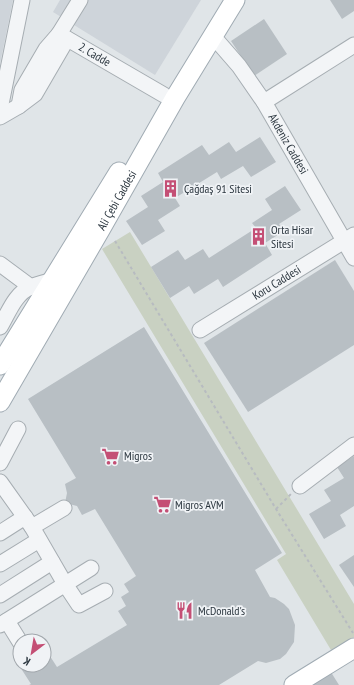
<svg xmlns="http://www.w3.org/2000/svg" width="354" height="685" font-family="'PT Sans Narrow',sans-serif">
  <rect width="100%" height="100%" fill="#e0e5e8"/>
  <g fill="#ced4da">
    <polygon points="0,0 13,0 0,64"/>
    <polygon points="60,0 201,0 155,75 53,12"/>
  </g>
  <polygon fill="#c9d1c2" points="130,232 354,604 354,637 331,650 277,560 286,554 102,249"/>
  <g fill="#b8bfc4">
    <polygon points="330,0 354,0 354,11 342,19"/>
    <polygon points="264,19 287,54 254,76 231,41"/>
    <polygon points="260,137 276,162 251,177 243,166 221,179 217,172 175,198 180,206 158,220 165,231 142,245 126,221 148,207 141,196 163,182 158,173 202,145 209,155 229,142 236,152"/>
    <polygon points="285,186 301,210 279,224 284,231 265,243 272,255 223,287 218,279 194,294 189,286 170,298 151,267 178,250 185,260 203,249 209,258 256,228 252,223 272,210 265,199"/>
    <polygon points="335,260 354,291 354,345 248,412 204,343"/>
    <polygon points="144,327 282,553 255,570 270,597 275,598 284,604 289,609 295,625 294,642 286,654 280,659 266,663 258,661 219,685 29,685 31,684 22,670 30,665 44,665 44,656 48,653 57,667 127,625 118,611 126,606 121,597 129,592 124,584 136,576 95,509 82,515 77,506 65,503 67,493 65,484 76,478 28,399"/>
    <polygon points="354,456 354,506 340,515 346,526 324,539 309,514 331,501 324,490 344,478 337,467"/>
    <polygon points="354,555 354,587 339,565"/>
    <polygon points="329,669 339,685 303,685"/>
  </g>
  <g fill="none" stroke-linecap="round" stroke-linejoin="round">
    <defs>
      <g id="minor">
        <path id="s1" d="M80,0L59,34L164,95"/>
        <path id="s2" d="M212,37L219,43L239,66L264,102L354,258"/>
        <polyline points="264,102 354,45"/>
        <polyline points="19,106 22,90 46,49 59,34"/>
        <polyline points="0,109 22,0"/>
        <polyline points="0,117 19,106 35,94 67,39"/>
        <polyline points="0,264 31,287"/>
        <path d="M0,327C8,314 15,293 31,287C39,283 47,283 55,278"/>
        <path id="s3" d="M200,330L354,235"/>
        <polyline points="0,463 18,429"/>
        <polyline points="0,482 32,527 65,584 79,605 105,591"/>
        <polyline points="300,486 354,445"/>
        <polyline points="32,527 64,508"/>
        <polyline points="0,533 25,517"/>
        <polyline points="0,564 39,540"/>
        <polyline points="0,595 52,562"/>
        <polyline points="7,621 20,642"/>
        <polyline points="0,625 91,568"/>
      </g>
      <g id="major">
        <polyline points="0,365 119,172"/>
        <path id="s4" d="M0,402L100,230L175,98L235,0"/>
        <polyline points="294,685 354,648"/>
      </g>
    </defs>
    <use href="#minor" stroke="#a6adb2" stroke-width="17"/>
    <use href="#major" stroke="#a0abb3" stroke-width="21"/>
    <g stroke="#b7bbc0" stroke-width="2" stroke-dasharray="3 3" stroke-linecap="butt">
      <polyline points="115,241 276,509 353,633"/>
      <polyline points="276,509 291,494"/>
    </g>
    <use href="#minor" stroke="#f3f5f7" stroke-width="15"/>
    <use href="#major" stroke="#fff" stroke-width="19"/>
  </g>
  <defs>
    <symbol id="building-bare" viewBox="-9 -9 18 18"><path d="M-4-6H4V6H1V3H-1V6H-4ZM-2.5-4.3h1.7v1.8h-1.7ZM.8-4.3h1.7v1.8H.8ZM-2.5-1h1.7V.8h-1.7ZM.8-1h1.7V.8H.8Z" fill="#c44f75" stroke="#f0f3f6" stroke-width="2.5" paint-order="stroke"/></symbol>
    <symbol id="supermarket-bare" viewBox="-9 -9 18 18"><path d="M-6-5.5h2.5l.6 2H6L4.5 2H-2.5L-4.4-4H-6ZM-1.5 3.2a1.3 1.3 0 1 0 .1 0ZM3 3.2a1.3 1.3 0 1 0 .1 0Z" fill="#c44f75" stroke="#f0f3f6" stroke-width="2.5" paint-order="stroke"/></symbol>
    <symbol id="restaurant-bare" viewBox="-9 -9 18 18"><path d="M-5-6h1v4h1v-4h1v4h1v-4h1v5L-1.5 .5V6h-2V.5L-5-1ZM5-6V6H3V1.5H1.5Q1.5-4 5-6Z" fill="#c44f75" stroke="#f0f3f6" stroke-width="2.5" paint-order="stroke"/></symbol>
  </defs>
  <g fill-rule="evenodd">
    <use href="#building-bare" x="158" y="176" width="25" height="25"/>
    <use href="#building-bare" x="246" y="224" width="25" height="25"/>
    <use href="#supermarket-bare" x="98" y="444" width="25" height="25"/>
    <use href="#supermarket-bare" x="150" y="492" width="25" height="25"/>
    <use href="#restaurant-bare" x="172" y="598" width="25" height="25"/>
  </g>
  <g text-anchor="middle" stroke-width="3.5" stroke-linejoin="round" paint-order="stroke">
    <g font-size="12" fill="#2a353e" stroke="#f0f3f6">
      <text dy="4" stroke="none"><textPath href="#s1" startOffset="81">2. Cadde</textPath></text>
      <text dy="4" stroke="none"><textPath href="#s2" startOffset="132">Akdeniz Caddesi</textPath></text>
      <text dy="4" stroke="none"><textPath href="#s4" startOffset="233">Ali Çebi Caddesi</textPath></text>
      <text dy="4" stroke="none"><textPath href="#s3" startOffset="90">Koru Caddesi</textPath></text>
    </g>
    <g font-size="12" fill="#2a353e" stroke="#f0f3f6" text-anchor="start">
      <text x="184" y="193">Çağdaş 91 Sitesi</text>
      <text x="271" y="234">Orta Hisar<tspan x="271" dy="14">Sitesi</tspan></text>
      <text x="124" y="460">Migros</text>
      <text x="175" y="509">Migros AVM</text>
      <text x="198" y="615">McDonald's</text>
    </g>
  </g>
  <g transform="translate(32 653) rotate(211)"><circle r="19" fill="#f0f3f6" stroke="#a1a7ac"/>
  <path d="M0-3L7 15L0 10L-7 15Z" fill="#c44f75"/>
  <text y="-6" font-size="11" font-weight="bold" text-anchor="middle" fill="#2a353e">K</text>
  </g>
</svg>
